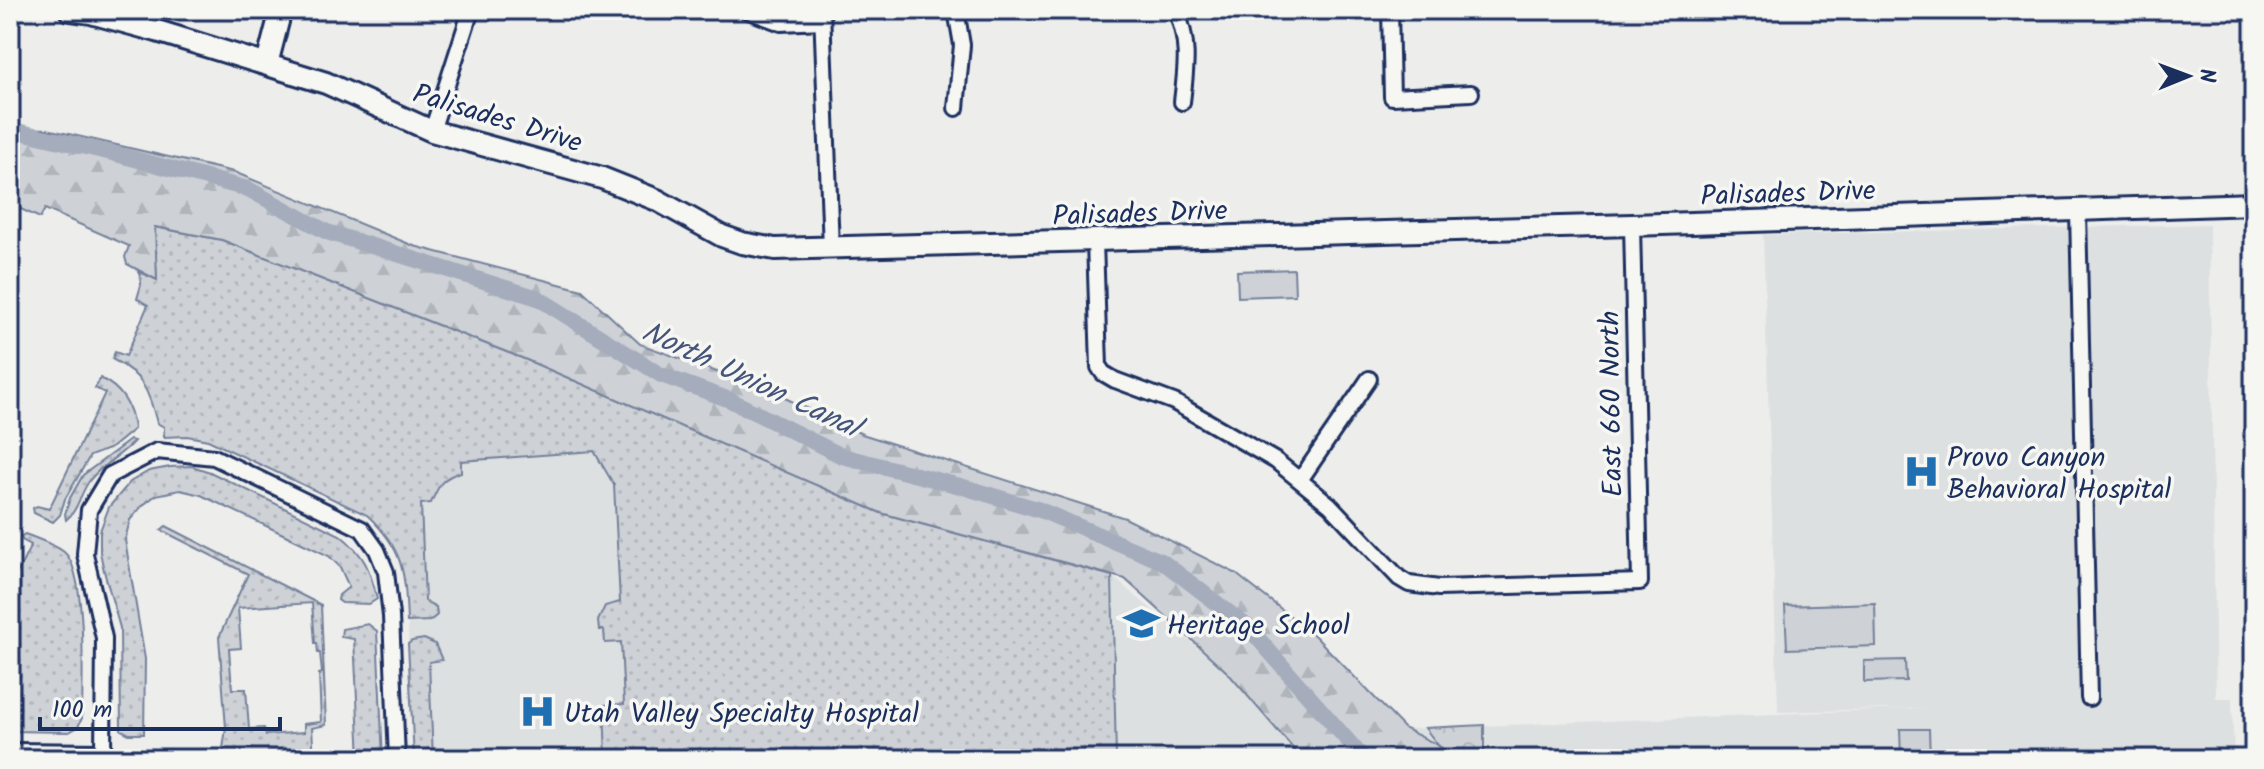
<svg xmlns="http://www.w3.org/2000/svg" width="2264" height="769" font-family="Kalam,sans-serif">
  <defs>
    <pattern id="grass-dots" width="8" height="8" patternUnits="userSpaceOnUse" patternTransform="scale(2)"><rect width="8" height="8" fill="#ced2d7"/><path d="M2 2h.1M6 6h.1" fill="none" stroke="#b0b5bb" stroke-width="1.8" stroke-linecap="round"/></pattern>
    <pattern id="forest-firs" width="22" height="20" patternUnits="userSpaceOnUse" patternTransform="scale(2)"><rect width="22" height="20" fill="#ced2d7"/><path d="M5 1l3.5 6h-7zM16 11l3.5 6h-7z" fill="#b0b5bb"/></pattern>
    <pattern id="park-crowns" width="20" height="18" patternUnits="userSpaceOnUse" patternTransform="scale(2)"><rect width="20" height="18" fill="#ced2d7"/><path d="M2 6a3 3 0 1 1 6 0M12 15a3 3 0 1 1 6 0" fill="none" stroke="#b0b5bb"/></pattern>
  </defs>
  <rect width="100%" height="100%" fill="#edeeec"/>
  <filter id="ink" filterUnits="userSpaceOnUse"><feTurbulence type="fractalNoise" baseFrequency=".0125" numOctaves="2"/><feDisplacementMap in="SourceGraphic" scale="16" xChannelSelector="R" yChannelSelector="G"/><feConvolveMatrix kernelMatrix="1 2 1 2 8 2 1 2 1" color-interpolation-filters="sRGB"/></filter>
  <g filter="url(#ink)">
    <g fill="#dde0e1">
      <polygon points="2209,224 2216,698 2232,698 2234,759 1443,759 1405,729 1927,708 1778,712 1763,235"/>
      <polygon points="532,362 655,416 637,759 414,759 406,590 401,562 382,529 367,515"/>
      <polygon points="1112,576 1228,673 1302,759 1116,759"/>
    </g>
    <g fill="url(#grass-dots)" stroke="#74809a" stroke-width="2" fill-rule="evenodd">
      <path d="M154,227L222,240L532,362L881,513L1112,576L1116,759H606L604,705L624,704L621,642L605,643L604,630H599L598,621L605,606L620,602L614,485L594,451L461,461V472C441,478 439,485 431,503L421,504L425,601L436,607L437,615L430,621L407,622C405,574 405,550 367,515L208,440L187,436L164,437V427L157,423C148,391 144,375 112,359L115,352L126,356L148,305L137,299C140,287 144,283 138,271L157,280Z"/>
      <path d="M100,378C121,388 132,405 134,429L111,448L90,456L65,499L60,515L53,522L34,513L33,508L37,506L49,509L105,393L95,388Z"/>
      <path d="M130,440L134,441C121,456 102,464 90,480C80,493 78,511 66,520L65,514L70,498L83,475Z"/>
      <path d="M192,466L210,472L340,535C365,555 370,569 377,599L369,604L342,603L338,600L339,595L349,587L340,567L329,556L283,534L201,495L180,490L156,495L142,506L130,520L125,540L145,659L144,734H129L121,730L120,628L104,571L100,552V531L109,507L130,482L149,471L170,467Z"/>
      <path d="M166,526L321,605L326,725L312,728L314,759H226L223,749L226,728L219,637L248,574L161,530ZM312,603L315,643H317L318,653H320L322,673L319,674L321,722L304,724V732L266,735L264,728L249,729L246,689H232L229,649L241,648L238,608Z"/>
      <path d="M25,534C37,539 54,544 64,552C88,572 82,687 82,718L78,727L69,732L10,731V588L31,545L22,540L21,536Z"/>
      <polygon points="368,624 377,631 383,759 360,759 354,639 341,637 342,629"/>
      <polygon points="424,639 435,644 442,660 429,662 433,759 414,759 408,644 412,641"/>
    </g>
    <polygon fill="url(#forest-firs)" stroke="#74809a" stroke-width="2" points="10,127 47,129 234,172 414,246 582,290 640,344 772,392 862,434 1125,518 1235,573 1313,634 1405,729 1438,745 1456,759 1302,759 1228,673 1125,579 881,513 522,358 222,240 155,227 157,280 127,264 125,257 129,246 45,209 40,218 10,204"/>
    <polygon fill="url(#park-crowns)" stroke="#74809a" stroke-width="2" points="1484,725 1484,759 1456,759 1438,745 1425,728"/>
    <g fill="#ced2d7" stroke="#74809a" stroke-width="2">
      <polygon points="1294,269 1295,295 1238,297 1237,271"/>
      <polygon points="1875,603 1876,646 1787,649 1785,606"/>
      <polygon points="1905,660 1906,681 1864,682 1864,661"/>
      <polygon points="1900,729 1929,729 1930,759 1901,759"/>
    </g>
    <g fill="none" stroke-linecap="round" stroke-linejoin="round">
      <polyline stroke="#a5acbc" stroke-width="16" points="10,133 21,132 112,153 248,189 327,232 538,298 661,375 730,400 842,456 960,486 1040,510 1163,562 1248,627 1364,759"/>
      <defs>
        <g id="street">
          <polyline points="746,10 781,23 822,21"/>
          <polyline points="822,10 831,249"/>
          <path d="M1176,10C1190,44 1186,67 1182,102"/>
          <polyline points="1390,10 1392,97 1471,93"/>
          <polyline points="956,108 962,45 956,10"/>
          <polyline points="432,131 471,10"/>
          <polyline points="2078,211 2089,698"/>
          <polyline points="1095,241 1099,367 1103,373 1115,380 1174,402 1276,461 1330,505 1399,578 1409,584 1439,588 1640,582 1632,225"/>
          <polyline points="1300,480 1369,379"/>
          <polyline points="103,755 104,638 85,554 89,510 110,475 157,451 214,457 362,529 377,550 386,572 391,616 397,759"/>
        </g>
        <g id="secondary">
          <polyline points="70,10 91,13 157,31 326,83 432,131 602,178 657,200 722,236 742,243 775,249 1632,225 2254,204"/>
          <polyline points="267,64 281,10"/>
          <polyline points="10,754 103,755 102,759"/>
        </g>
      </defs>
      <use href="#street" stroke="#1b2f5e" stroke-width="20"/>
      <use href="#secondary" stroke="#1b2f5e" stroke-width="26"/>
      <use href="#street" stroke="#f6f6f2" stroke-width="14"/>
      <use href="#secondary" stroke="#f6f6f2" stroke-width="20"/>
    </g>
  </g>
  <defs>
    <symbol id="hospital-bare" viewBox="-9 -9 18 18"><path d="M-5-5h3v3.5h4V-5h3V5h-3V1.5h-4V5h-3Z" fill="#1f6fb2" stroke="#f6f6f2" stroke-width="2.5" paint-order="stroke"/></symbol>
    <symbol id="school-bare" viewBox="-9 -9 18 18"><path d="M0-5L7-2L0 1L-7-2ZM-4 1L0 2.5L4 1V4Q0 6-4 4Z" fill="#1f6fb2" stroke="#f6f6f2" stroke-width="2.5" paint-order="stroke"/></symbol>
  </defs>
  <g fill-rule="evenodd">
    <use href="#hospital-bare" x="1896" y="446" width="51" height="51"/>
    <use href="#school-bare" x="1116" y="598" width="51" height="51"/>
    <use href="#hospital-bare" x="512" y="686" width="51" height="51"/>
  </g>
  <g text-anchor="middle" stroke-width="7" stroke-linejoin="round" paint-order="stroke">
    <g font-size="28" fill="#1b2f5e" stroke="#f6f6f2">
      <text transform="translate(498 117) rotate(17)" y="10">Palisades Drive</text>
      <text transform="translate(1788 192) rotate(-2)" y="10">Palisades Drive</text>
      <text transform="translate(1140 212) rotate(-2)" y="10">Palisades Drive</text>
      <text transform="translate(1610 404) rotate(-91)" y="10">East 660 North</text>
    </g>
    <g font-size="28" fill="#1b2f5e" stroke="#f6f6f2" text-anchor="start">
      <text x="1947" y="466">Provo Canyon<tspan x="1947" dy="32">Behavioral Hospital</tspan></text>
      <text x="1167" y="634">Heritage School</text>
      <text x="564" y="722">Utah Valley Specialty Hospital</text>
    </g>
    <g font-size="30" font-style="italic" fill="#44547a" stroke="#f6f6f2">
      <text transform="translate(751 379) rotate(25)" y="10">North Union Canal</text>
    </g>
  </g>
  <rect width="2264" height="769" fill="none" stroke="#f6f6f2" stroke-width="40"/>
  <rect x="20" y="20" width="2224" height="729" fill="none" stroke="#1b2f5e" stroke-width="3" filter="url(#ink)"/>
  <g transform="translate(2188 76) rotate(89)" stroke="#f6f6f2" stroke-width="6" paint-order="stroke">
  <path d="M0-6L14 30L0 20L-14 30Z" fill="#1b2f5e"/>
  <text y="-12" font-size="22" font-weight="bold" text-anchor="middle" fill="#1b2f5e">N</text>
  </g>
  <path d="M40 717v12h240v-12" fill="none" stroke="#1b2f5e" stroke-width="4"/>
  <text x="52" y="717" font-size="24" fill="#1b2f5e" stroke="#f6f6f2" stroke-width="6" paint-order="stroke">100 m</text>
</svg>
